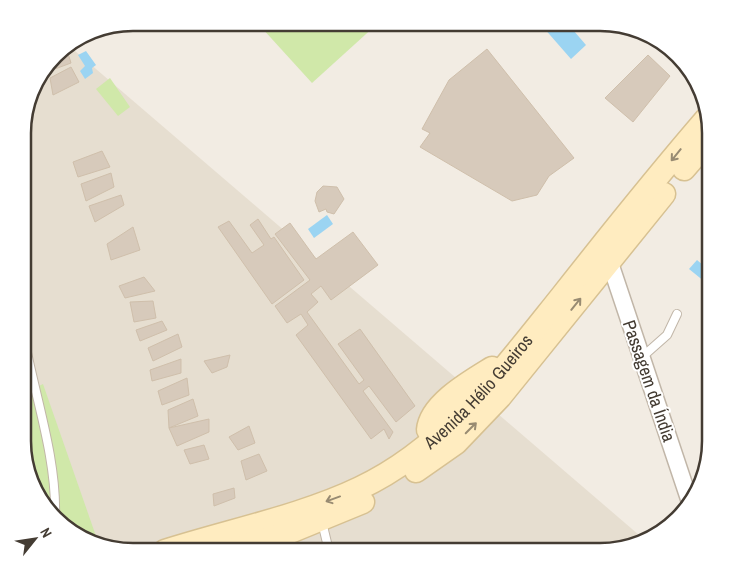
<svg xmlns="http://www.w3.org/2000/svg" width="733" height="574" font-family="'Archivo Narrow',sans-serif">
  <rect width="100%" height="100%" fill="#f2ece3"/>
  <polygon fill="#e6ded0" points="68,45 646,541 599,551 127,551 60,524 34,489 23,448 23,119 37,78 61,50"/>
  <g fill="#d0e8a9">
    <polygon points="376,25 312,83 261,27"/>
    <polygon points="110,78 130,107 118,116 96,89"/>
    <polygon points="43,384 97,539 60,524 34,489 23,448 23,394"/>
  </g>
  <g fill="#9bd4f2">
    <polygon points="547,23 567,23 586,45 571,59 543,27"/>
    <polygon points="86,51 96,65 92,68 93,73 85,79 80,71 85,66 78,55"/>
    <polygon points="327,215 333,224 314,238 308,229"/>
    <polygon points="697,260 710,271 710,286 689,269"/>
  </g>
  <g fill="#d7cabb" stroke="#cfbfab">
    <polygon points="66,47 71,63 44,73 61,50"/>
    <polygon points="487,49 574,158 549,176 537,195 512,201 420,147 430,133 422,129 449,80"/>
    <polygon points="648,55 670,76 633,122 605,98"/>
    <polygon points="71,67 79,82 53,95 50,78"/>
    <polygon points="102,151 110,167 78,177 73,162"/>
    <polygon points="111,173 114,187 86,201 81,184"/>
    <polygon points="323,186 337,187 344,199 334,214 327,212 326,209 319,212 315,201 317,192"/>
    <polygon points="121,195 124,205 95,222 89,206"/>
    <polygon points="258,219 271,239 274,237 304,280 272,304 218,227 229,221 252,253 264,245 250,225"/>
    <polygon points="290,223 316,259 353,232 378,265 331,300 321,286 311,294 318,302 307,312 359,384 364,380 338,344 360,329 415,406 396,422 369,386 363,391 393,432 389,439 384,429 371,439 296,335 308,325 301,314 287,323 275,306 310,280 275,234"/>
    <polygon points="133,227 140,250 111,260 107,244"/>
    <polygon points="144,277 155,291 125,298 119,286"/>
    <polygon points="153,301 156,318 134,322 130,302"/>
    <polygon points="162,321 167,330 140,341 136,330"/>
    <polygon points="178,334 182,347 153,361 148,348"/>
    <polygon points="230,355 227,367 212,373 204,361"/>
    <polygon points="181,359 181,373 152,381 150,370"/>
    <polygon points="187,378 189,395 162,405 158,391"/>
    <polygon points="193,399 198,416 169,428 168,410"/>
    <polygon points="209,419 209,432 177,446 169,428"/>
    <polygon points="249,426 255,443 238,450 229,437"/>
    <polygon points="204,445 209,459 190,464 184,450"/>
    <polygon points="259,454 267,471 246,480 241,461"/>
    <polygon points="234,488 235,498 214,506 213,494"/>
  </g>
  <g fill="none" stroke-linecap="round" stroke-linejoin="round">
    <defs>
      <g id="service">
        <path d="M24,338C35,396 57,459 55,517"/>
        <polyline points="641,358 667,335 677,314"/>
        <polyline points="322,522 329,551"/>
      </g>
      <polyline id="minor" points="610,263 689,499"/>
      <g id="secondary">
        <polyline points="684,169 710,139"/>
        <path d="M441,448L428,430C430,404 471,381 492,368"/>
        <polyline points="416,471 456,443 500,397 664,194"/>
        <path id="s1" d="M165,551C227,531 302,516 360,488C445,448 504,368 561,297C609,236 657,176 707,118"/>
        <polyline points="228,551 290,532 363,502"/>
      </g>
    </defs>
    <use href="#service" stroke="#c1b6a8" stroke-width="10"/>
    <use href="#minor" stroke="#c1b6a8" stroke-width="19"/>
    <use href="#secondary" stroke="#d7c192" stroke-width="25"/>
    <use href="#service" stroke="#fff" stroke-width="8"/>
    <use href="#minor" stroke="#fff" stroke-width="16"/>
    <use href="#secondary" stroke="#ffecc0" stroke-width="22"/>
  </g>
  <defs><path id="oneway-shaft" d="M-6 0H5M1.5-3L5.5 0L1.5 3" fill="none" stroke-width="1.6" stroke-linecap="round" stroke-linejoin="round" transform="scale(1.25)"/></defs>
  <g stroke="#988b72">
    <use href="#oneway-shaft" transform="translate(676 155) rotate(129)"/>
    <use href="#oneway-shaft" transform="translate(576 304) rotate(-51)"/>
    <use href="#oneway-shaft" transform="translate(471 428) rotate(-45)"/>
    <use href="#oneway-shaft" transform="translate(333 499) rotate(160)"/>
  </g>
  <g text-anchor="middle" stroke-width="4" stroke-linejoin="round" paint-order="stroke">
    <g font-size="18" fill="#443c33" stroke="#fff">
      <text transform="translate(649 381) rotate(71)" y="6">Passagem da Índia</text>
      <text dy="6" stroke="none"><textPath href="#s1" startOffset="359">Avenida Hélio Gueiros</textPath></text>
    </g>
  </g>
  <path d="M0 0H733V574H0ZM133 31H600A102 102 0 0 1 702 133V441A102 102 0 0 1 600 543H133A102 102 0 0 1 31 441V133A102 102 0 0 1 133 31Z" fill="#fff" fill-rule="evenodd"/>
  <path fill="none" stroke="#443c33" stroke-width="2.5" d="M133 31H600A102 102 0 0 1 702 133V441A102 102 0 0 1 600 543H133A102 102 0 0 1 31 441V133A102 102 0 0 1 133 31Z"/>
  <g transform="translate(35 539) rotate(60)" stroke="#ffffff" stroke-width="4" paint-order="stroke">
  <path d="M0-4L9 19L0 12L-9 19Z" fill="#443c33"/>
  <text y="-8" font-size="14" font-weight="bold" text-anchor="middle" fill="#443c33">N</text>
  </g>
</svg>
